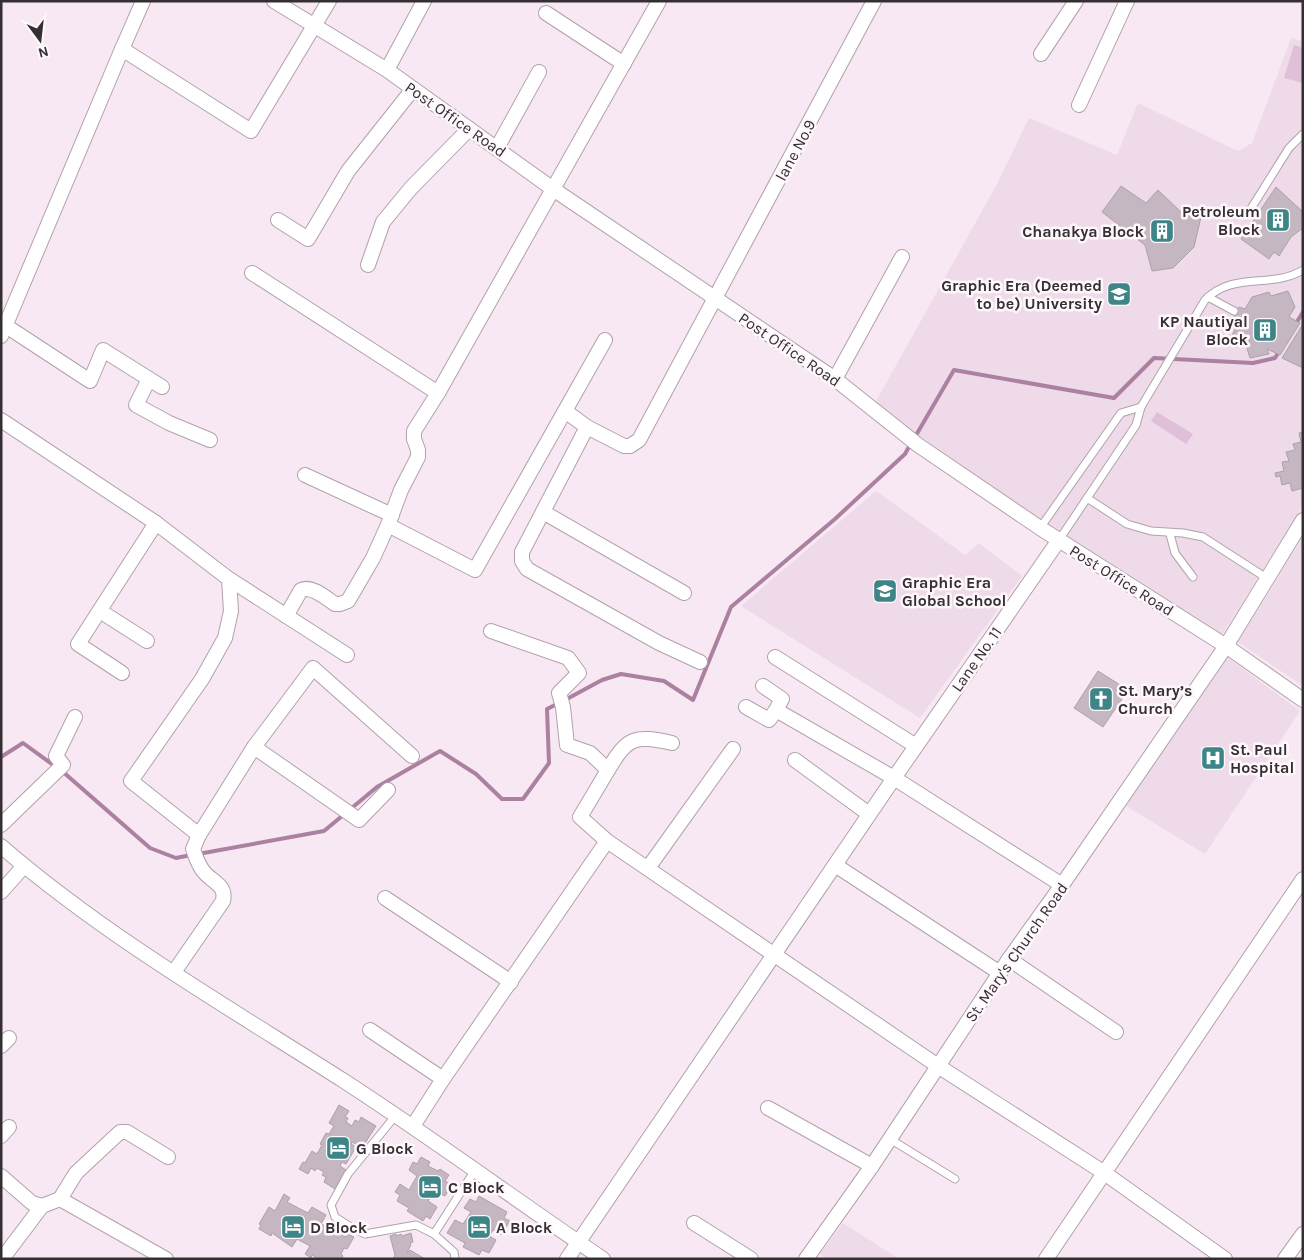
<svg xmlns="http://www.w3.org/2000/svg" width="1304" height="1260" font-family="Karla,sans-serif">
  <rect width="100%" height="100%" fill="#f7e8f3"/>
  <g fill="#efdae9">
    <polygon points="1291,38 1303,41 1303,506 1222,635 1033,514 874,405 997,184 1029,118 1117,155 1138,103 1238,151 1252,143"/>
    <polygon points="876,491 965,555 979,543 1022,576 920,718 741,606"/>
    <polygon points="1303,537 1303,686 1238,642"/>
    <polygon points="1226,656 1300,711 1205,854 1126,806"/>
    <polygon points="843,1223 899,1259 826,1259 820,1254"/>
  </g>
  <g fill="#e0bfd8">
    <polygon points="1294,45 1303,48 1303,83 1284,78"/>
    <polygon points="1157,412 1193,434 1186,444 1151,421"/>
  </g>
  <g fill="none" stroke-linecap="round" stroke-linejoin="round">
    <g stroke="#ab80a0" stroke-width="4">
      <polyline points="1295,325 1303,312"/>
      <polyline points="915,437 954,370 1114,398 1154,358 1253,363 1275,358 1280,350"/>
      <polyline points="565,700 602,680 621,674 664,681 693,700 731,607 835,519 905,454 911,443"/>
      <polyline points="1,757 23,743 56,767"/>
      <polyline points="62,771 150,848 176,858 191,855"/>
      <polyline points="198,854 324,831 377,787 440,751 476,774 502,799 523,799 549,763 547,709 559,703"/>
    </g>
  </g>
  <g fill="#c5b7c1" stroke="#aea0aa">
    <polygon points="1121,186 1146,203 1158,190 1181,212 1201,217 1194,247 1173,268 1152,271 1145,245 1102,212"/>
    <polygon points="1276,187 1303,212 1303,228 1291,237 1279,256 1274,252 1269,259 1241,239"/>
    <polygon points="1288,291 1295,307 1289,317 1300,323 1280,355 1267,349 1269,354 1250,358 1246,345 1235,347 1232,336 1237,324 1231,321 1239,307 1245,309 1252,297 1269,292 1271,296"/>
    <polygon points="1303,324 1303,368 1282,358"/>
    <polygon points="1303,432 1303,488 1292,491 1290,483 1282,485 1280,476 1276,477 1275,473 1284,471 1282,462 1289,461 1286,452 1295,450 1293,444 1301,442 1299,433"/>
    <polygon points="1098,671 1128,690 1103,727 1074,708"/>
    <polygon points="339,1105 349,1111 345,1117 348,1118 346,1122 352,1126 355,1120 359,1122 361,1117 376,1126 362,1148 352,1142 351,1144 356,1147 346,1164 342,1162 340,1166 346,1170 335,1189 324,1182 326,1177 322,1175 324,1172 317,1168 315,1171 311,1168 308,1174 299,1169 303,1162 305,1163 312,1151 317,1154 322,1145 320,1144 326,1133 329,1134 334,1126 329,1123"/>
    <polygon points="421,1157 430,1162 428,1166 438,1171 440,1169 449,1175 445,1181 452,1185 445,1196 435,1191 428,1201 437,1207 430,1219 426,1216 423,1221 407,1211 409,1208 397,1201 400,1195 395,1192 400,1184 409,1190 417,1176 409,1170 413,1162 417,1164"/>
    <polygon points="284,1194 290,1198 287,1202 308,1213 312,1207 326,1215 321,1224 346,1237 348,1234 354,1237 347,1249 344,1248 341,1254 343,1256 341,1259 318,1259 312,1255 311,1258 305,1254 310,1246 297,1239 292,1247 272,1233 271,1236 259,1229 261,1225 259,1224 269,1207 275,1211"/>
    <polygon points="479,1196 507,1212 504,1218 510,1221 501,1235 493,1230 489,1236 496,1240 489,1253 482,1250 479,1255 463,1247 465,1243 447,1233 455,1220 463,1224 471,1212 464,1208 470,1199 476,1202"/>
    <polygon points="411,1233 413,1242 410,1243 411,1245 407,1252 408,1252 410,1250 425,1259 393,1259 395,1255 390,1236 396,1234 397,1236 401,1234 402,1236"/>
  </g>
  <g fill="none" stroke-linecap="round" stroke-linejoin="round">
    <defs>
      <g id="service">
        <polyline points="1247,215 1289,148 1303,134"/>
        <polyline points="1208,297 1234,311"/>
        <polyline points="1087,498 1127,524 1151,531 1183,533 1203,537 1268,579"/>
        <polyline points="1040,528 1121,413 1141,407"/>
        <polyline points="1170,534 1175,553 1193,577"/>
        <path d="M1059,540L1136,425L1141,407L1205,300C1233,271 1271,289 1303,270"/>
        <polyline points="396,1115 348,1174 331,1205 335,1217 352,1228 365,1234 416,1225 434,1234"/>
        <polyline points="890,1139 955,1179"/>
        <polyline points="455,1259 454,1252 434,1234 475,1170"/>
      </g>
      <g id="minor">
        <polyline points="274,1 387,70 553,189 835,379 918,445 1040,528 1226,646 1303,700"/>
        <polyline points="546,13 624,64"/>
        <polyline points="122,49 251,131 329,1"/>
        <polyline points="1041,54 1076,1"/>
        <polyline points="387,70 424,1"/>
        <polyline points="1079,105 1127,1"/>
        <polyline points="497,148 539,72"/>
        <polyline points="278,220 308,239 348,171 413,89"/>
        <polyline points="368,265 383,222 411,188 469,129"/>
        <polyline points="252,273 438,393"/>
        <polyline points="6,326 90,381 103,350 162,387"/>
        <polyline points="1,336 122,49 143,1"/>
        <polyline points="149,379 136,405 169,423 210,440"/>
        <polyline points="835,379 902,257"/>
        <polyline points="565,411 587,427 624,446 630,446 639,440 874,1"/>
        <polyline points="1,420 156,523 229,579 347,655"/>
        <polyline points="587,427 522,552 522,561 527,569 659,643 700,662"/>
        <polyline points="305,475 392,515"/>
        <polyline points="543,512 684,593"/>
        <polyline points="388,525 475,570 605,340"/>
        <polyline points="229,579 231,611 225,638 202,679 131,781 199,835 254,747 313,668 412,756"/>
        <polyline points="100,611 147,641"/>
        <path d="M286,616L301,590C312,585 326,598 335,604H340L348,601L373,558L388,525L401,490L418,457V450L414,439V431L438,393L659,1"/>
        <polyline points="491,631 568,658 579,673 559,693 563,707 567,745 590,753 608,770 580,817 607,841 938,1066 1103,1172 1225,1259"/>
        <polyline points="775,657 916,746"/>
        <polyline points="122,673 78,644 156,523"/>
        <polyline points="763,686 782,699 776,710"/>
        <polyline points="746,707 769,720 776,710 894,778 1062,885"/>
        <polyline points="254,747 359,820 388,790"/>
        <polyline points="795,760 869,814"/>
        <path d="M608,770C628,736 635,735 672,743"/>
        <polyline points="1,825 63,765 56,756 75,717"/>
        <path d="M1,846C105,936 228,1007 344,1081C432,1138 516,1200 603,1259"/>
        <polyline points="835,865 1000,973"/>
        <polyline points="648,868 733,749"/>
        <polyline points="1,892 24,866"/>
        <polyline points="385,898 511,982"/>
        <polyline points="1009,959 1116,1032"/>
        <path d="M174,972L223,901C227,885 212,882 204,872C198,865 196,857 193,849L199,835"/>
        <polyline points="370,1030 443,1079"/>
        <polyline points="1,1046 9,1038"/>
        <polyline points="768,1108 872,1166"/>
        <polyline points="413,1126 443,1079 607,841"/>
        <polyline points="1,1136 9,1127"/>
        <polyline points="1,1176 32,1203 42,1206 60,1199 166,1259"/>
        <polyline points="60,1199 76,1173 120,1132 127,1132 168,1157"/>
        <polyline points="694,1223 751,1259"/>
        <polyline points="2,1259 42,1206"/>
        <polyline points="567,1259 894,778 1059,540"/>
        <polyline points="806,1259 872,1166 1009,959 1062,885 1226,646 1303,520"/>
        <polyline points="1046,1259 1303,879"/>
        <polyline points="1285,1259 1303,1234"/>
      </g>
    </defs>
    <use href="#service" stroke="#b0a2ac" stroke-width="9"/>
    <use href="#minor" stroke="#b0a2ac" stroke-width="16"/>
    <use href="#service" stroke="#fff" stroke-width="7"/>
    <use href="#minor" stroke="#fff" stroke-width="14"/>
  </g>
  <defs>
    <symbol id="building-square" viewBox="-11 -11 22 22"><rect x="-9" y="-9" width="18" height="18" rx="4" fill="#3d8586" stroke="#fef8fd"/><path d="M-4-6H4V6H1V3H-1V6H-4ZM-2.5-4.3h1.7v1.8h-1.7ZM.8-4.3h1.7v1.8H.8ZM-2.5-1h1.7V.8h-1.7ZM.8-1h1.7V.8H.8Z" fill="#fff"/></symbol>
    <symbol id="university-square" viewBox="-11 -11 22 22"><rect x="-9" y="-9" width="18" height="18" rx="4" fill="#3d8586" stroke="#fef8fd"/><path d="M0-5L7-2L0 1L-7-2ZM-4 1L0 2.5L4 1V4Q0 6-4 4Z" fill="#fff"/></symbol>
    <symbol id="school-square" viewBox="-11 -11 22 22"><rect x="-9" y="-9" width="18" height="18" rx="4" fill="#3d8586" stroke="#fef8fd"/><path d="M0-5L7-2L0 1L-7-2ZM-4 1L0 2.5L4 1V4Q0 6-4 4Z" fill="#fff"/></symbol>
    <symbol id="church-square" viewBox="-11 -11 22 22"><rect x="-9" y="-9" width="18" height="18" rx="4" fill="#3d8586" stroke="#fef8fd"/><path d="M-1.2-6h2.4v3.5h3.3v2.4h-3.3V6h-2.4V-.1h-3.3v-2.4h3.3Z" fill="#fff"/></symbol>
    <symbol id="hospital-square" viewBox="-11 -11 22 22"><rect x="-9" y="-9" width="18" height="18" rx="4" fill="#3d8586" stroke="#fef8fd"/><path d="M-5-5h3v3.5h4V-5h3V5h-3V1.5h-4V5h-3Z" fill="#fff"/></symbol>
    <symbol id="hotel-square" viewBox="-11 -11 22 22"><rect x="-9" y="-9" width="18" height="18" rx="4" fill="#3d8586" stroke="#fef8fd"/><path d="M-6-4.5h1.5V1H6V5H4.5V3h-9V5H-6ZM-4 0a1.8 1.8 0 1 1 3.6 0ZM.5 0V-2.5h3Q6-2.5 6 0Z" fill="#fff"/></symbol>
  </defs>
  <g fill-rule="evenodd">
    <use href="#building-square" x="1264" y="206" width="28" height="28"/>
    <use href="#building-square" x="1148" y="217" width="28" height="28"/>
    <use href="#university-square" x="1105" y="280" width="28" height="28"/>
    <use href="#building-square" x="1251" y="316" width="28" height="28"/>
    <use href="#school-square" x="871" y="577" width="28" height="28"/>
    <use href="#church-square" x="1087" y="685" width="28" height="28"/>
    <use href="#hospital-square" x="1199" y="744" width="28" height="28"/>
    <use href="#hotel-square" x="324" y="1134" width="28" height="28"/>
    <use href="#hotel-square" x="416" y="1173" width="28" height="28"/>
    <use href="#hotel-square" x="279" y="1213" width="28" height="28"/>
    <use href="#hotel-square" x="465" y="1213" width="28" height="28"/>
  </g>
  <g text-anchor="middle" stroke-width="5" stroke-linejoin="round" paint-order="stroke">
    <g font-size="16" fill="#352f33" stroke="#fef8fd">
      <text transform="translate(456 119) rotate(35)" y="6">Post Office Road</text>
      <text transform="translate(795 150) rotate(-62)" y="6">lane No.9</text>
      <text transform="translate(790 349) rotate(34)" y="6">Post Office Road</text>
      <text transform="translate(1122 580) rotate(32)" y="6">Post Office Road</text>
      <text transform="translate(976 659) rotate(-55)" y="6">Lane No. 11</text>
      <text transform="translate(1016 952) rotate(-55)" y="6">St. Mary's Church Road</text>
    </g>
    <g font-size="16" font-weight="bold" fill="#352f33" stroke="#fef8fd" text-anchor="start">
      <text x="1260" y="217" text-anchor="end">Petroleum<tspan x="1260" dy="18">Block</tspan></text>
      <text x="1144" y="237" text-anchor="end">Chanakya Block</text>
      <text x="1102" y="291" text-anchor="end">Graphic Era (Deemed<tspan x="1102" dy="18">to be) University</tspan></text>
      <text x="1248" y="327" text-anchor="end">KP Nautiyal<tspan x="1248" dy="18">Block</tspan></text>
      <text x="902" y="588">Graphic Era<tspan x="902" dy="18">Global School</tspan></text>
      <text x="1118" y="696">St. Mary’s<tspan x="1118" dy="18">Church</tspan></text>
      <text x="1230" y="755">St. Paul<tspan x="1230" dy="18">Hospital</tspan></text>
      <text x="356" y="1154">G Block</text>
      <text x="448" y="1193">C Block</text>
      <text x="310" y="1233">D Block</text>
      <text x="496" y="1233">A Block</text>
    </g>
  </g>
  <rect width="1304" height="1260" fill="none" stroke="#352f33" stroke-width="5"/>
  <g transform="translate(40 40) rotate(165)" stroke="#fef8fd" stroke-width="4" paint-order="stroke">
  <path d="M0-4L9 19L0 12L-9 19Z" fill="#352f33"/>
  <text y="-8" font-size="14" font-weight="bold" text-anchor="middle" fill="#352f33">N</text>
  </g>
</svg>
